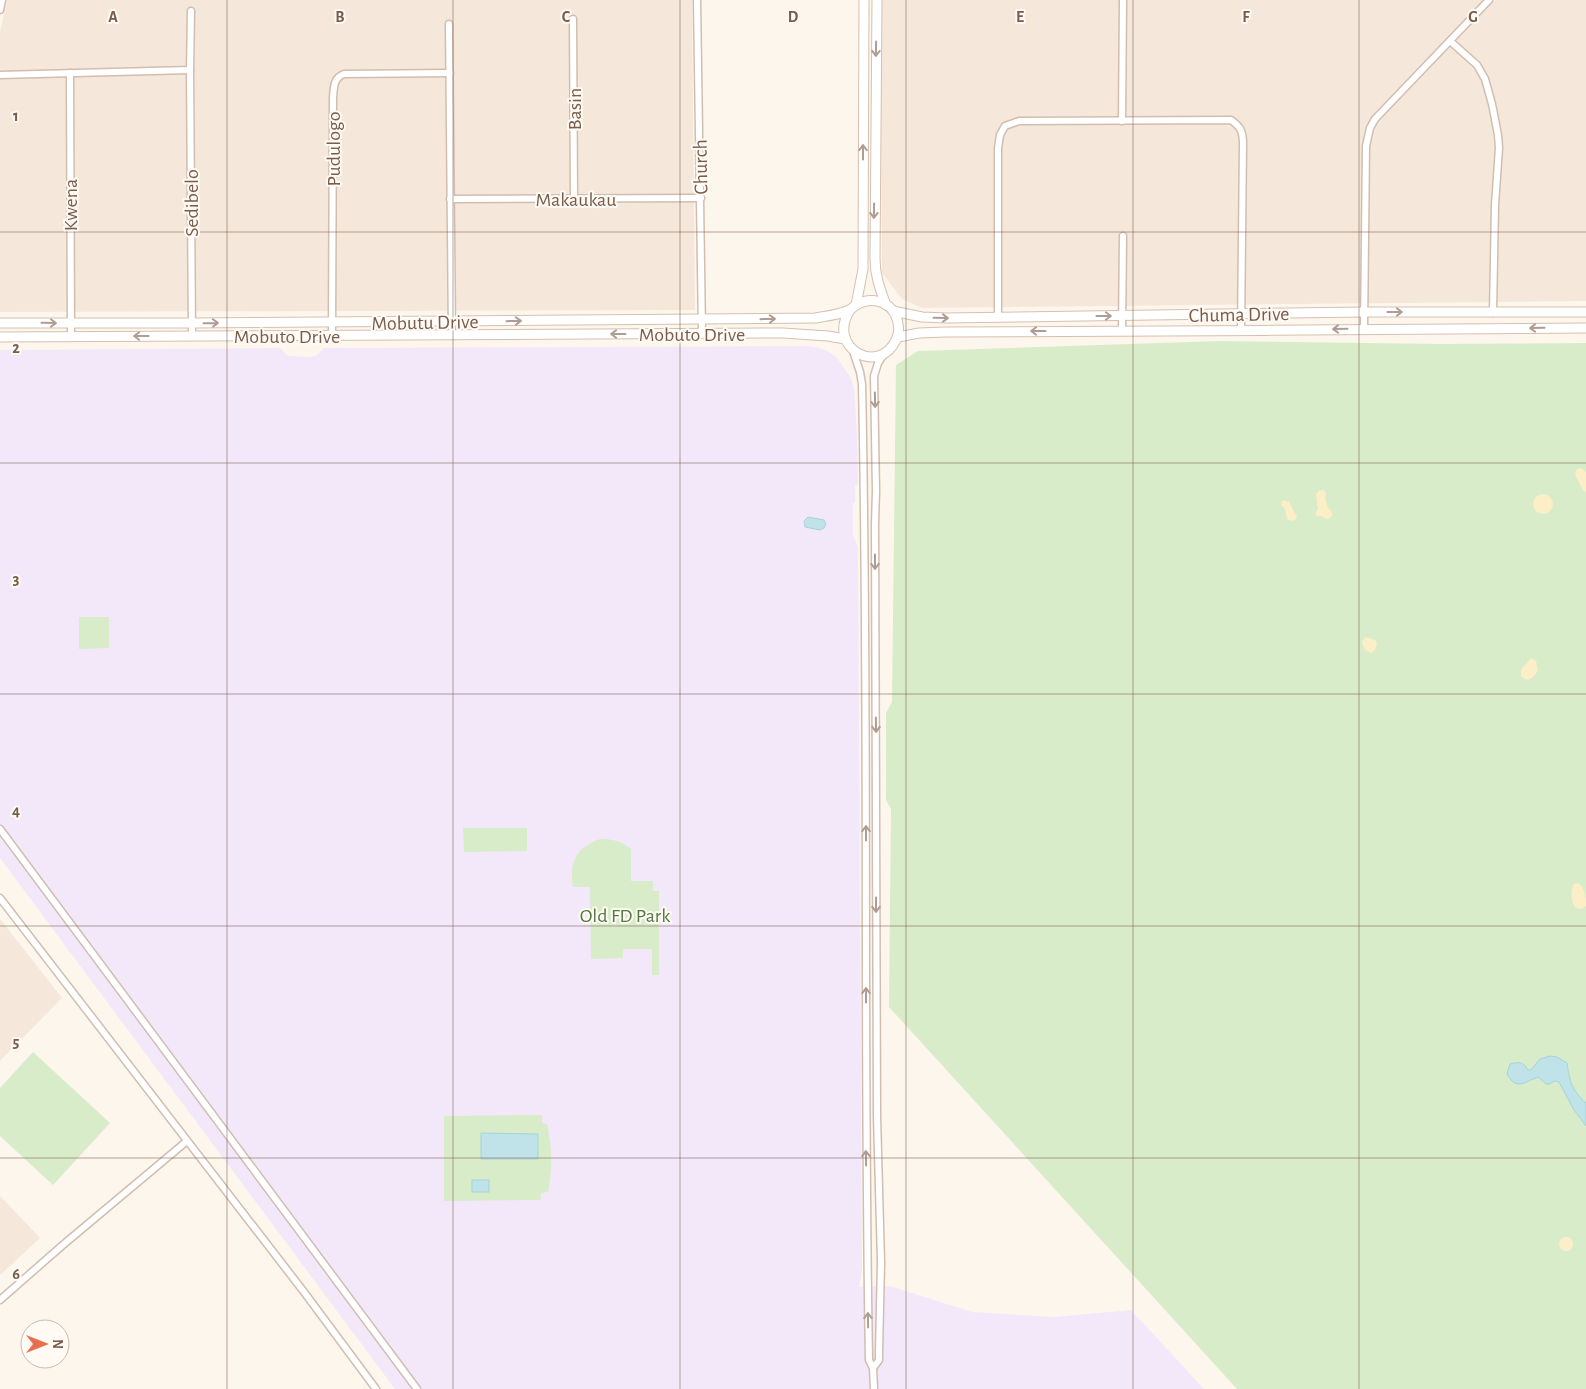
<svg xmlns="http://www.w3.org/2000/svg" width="1586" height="1389" font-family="'Alegreya Sans',sans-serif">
  <rect width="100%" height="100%" fill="#fdf6ec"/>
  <g fill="#f5e8da">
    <polygon points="7,0 692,0 695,310 0,312 0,32"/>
    <polygon points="880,0 1586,0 1586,301 922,308 902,299 882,273"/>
    <polygon points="0,919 62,998 0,1061"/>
    <polygon points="0,1196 40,1238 0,1275"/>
  </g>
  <polygon fill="#f3e8fa" points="807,346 820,348 829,352 837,358 851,378 854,388 857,433 858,484 855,486 855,503 853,503 853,535 858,547 862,1270 859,1287 890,1286 972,1312 1054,1317 1131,1310 1204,1389 395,1389 0,858 0,350 280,348 288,356 310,357 316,356 324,348"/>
  <g fill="#d8ecc9">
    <polygon points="1220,341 1440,344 1586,343 1586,1389 1237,1389 889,1007 891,809 886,800 886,713 892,702 896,365 918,351"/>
    <polygon points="79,617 109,617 109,648 79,649"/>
    <polygon points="463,828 527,828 527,851 464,852"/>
    <path d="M600,839C613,839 621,841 631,849V881H653V891H659V975H652V949H623V958L591,959L590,887H573C569,862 576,848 600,839Z"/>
    <polygon points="33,1052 110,1123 53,1185 0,1136 0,1088"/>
    <path d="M542,1115V1123L547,1124C552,1149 553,1167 548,1192L541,1193V1200L444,1201V1116Z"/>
  </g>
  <g fill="#fcefc7">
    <polygon points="1581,468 1586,472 1586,492 1583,490 1575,475 1577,469"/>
    <polygon points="1323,490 1326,493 1325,499 1328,508 1332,512 1332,516 1328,519 1324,518 1322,516 1317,516 1315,514 1318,509 1316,494 1319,491"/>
    <circle cx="1543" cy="504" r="10"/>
    <polygon points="1284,500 1289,502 1297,517 1295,520 1291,521 1287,519 1285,509 1281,505 1282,502"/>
    <polygon points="1366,637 1375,640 1377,643 1375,650 1371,653 1365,650 1362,643 1363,640"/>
    <path d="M1531,658L1536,661L1538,670C1534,677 1529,684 1521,676V670Z"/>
    <path d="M1578,883C1585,887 1586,898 1586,906L1581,909L1576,908C1571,903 1570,890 1574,884Z"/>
    <circle cx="1566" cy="1244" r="7"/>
  </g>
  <g fill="#bfe3e8" stroke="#a5d3da">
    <polygon points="808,517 824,520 826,524 824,528 820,530 805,527 804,521"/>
    <path d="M1550,1056L1557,1057L1567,1063C1570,1082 1571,1089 1586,1103V1126L1574,1110L1559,1082L1555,1081L1549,1084H1546L1538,1077C1525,1082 1516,1091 1507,1074L1510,1064C1519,1062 1523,1061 1528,1070H1531L1540,1059Z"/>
    <polygon points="481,1133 538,1134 538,1159 481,1159"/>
    <rect x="472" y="1180" width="17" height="12"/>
  </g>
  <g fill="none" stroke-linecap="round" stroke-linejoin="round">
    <defs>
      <g id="minor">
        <polyline points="697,0 702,333"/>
        <polyline points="0,10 2,0"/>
        <polyline points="191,11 190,70 192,336"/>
        <polyline points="573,19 574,199"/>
        <polyline points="449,24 452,335"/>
        <polyline points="1450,41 1477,65 1485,79 1492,104 1498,135 1499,148 1495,205 1493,313"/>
        <polyline points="70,73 71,337"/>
        <polyline points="0,75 190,70"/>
        <polyline points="1122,121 1123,0"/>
        <polyline points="450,199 701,198"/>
        <path d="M998,317V148L1000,135L1005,126L1019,121L1231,120C1241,127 1243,132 1243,144L1241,330"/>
        <polyline points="1364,329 1366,146 1370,128 1375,119 1489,0"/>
        <polyline points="1122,331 1123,236"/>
        <path d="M332,335L333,98C334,88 333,78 344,74L450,73"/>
        <path d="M853,351L860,372L862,384C869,709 863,1035 869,1360L873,1368L874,1389"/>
        <polyline points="0,829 417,1389"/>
        <polyline points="0,898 304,1292 376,1389"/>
        <polyline points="0,1300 64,1244 187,1141"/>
        <polyline points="873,1368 879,1360 879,1353 881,1262 877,1116 875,524 876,491 874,376 878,363 884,354"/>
      </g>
      <g id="secondary">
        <path d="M877,0L875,259C875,276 880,289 886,305"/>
        <polyline points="856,305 863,269 864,0"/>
        <polyline points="893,311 922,317 947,318 1364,312 1586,312"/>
        <path d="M0,323H192L815,318C826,316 839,315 849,310C852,309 855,305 858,304C871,297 888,301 895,314C899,322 900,332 896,340C878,377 826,347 850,310"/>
        <polyline points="0,337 783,333 828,336 845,339"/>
        <path d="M898,337L919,333L945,332C1159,331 1372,330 1586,328"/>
      </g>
    </defs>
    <use href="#minor" stroke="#d1beb0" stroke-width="9"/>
    <use href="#secondary" stroke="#d6c0b0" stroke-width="11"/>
    <use href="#minor" stroke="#fff" stroke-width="6"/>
    <use href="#secondary" stroke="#fff" stroke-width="9"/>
  </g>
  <defs><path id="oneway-shaft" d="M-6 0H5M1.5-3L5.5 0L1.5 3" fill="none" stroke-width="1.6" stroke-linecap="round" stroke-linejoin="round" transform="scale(1.25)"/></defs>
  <g stroke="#af9d94">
    <use href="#oneway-shaft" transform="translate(876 49) rotate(91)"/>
    <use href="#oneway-shaft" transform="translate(863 152) rotate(-90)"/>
    <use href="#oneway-shaft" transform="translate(874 211) rotate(91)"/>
    <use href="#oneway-shaft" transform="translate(1395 312)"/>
    <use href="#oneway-shaft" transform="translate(1104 316)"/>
    <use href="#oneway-shaft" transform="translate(941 318) rotate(1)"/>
    <use href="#oneway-shaft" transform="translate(768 319) rotate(-1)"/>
    <use href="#oneway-shaft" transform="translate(514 321) rotate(-1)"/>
    <use href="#oneway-shaft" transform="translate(49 323) rotate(1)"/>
    <use href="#oneway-shaft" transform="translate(211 323) rotate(-1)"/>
    <use href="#oneway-shaft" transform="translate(1537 328) rotate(179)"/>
    <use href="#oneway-shaft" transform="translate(1340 329) rotate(179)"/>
    <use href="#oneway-shaft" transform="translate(1038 331) rotate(180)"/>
    <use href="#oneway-shaft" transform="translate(618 334) rotate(180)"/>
    <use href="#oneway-shaft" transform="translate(141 336) rotate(180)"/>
    <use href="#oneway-shaft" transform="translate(875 400) rotate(89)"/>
    <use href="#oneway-shaft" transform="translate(875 562) rotate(90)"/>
    <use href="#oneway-shaft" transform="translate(876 725) rotate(89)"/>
    <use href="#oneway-shaft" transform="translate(866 833) rotate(-90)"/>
    <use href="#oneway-shaft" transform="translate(876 905) rotate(90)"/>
    <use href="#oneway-shaft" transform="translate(866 995) rotate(-90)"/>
    <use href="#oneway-shaft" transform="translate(866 1158) rotate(-91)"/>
    <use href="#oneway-shaft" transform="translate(868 1320) rotate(-91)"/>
  </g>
  <path fill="none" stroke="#7a5c4d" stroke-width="1" stroke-opacity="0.55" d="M227,0V1389M453,0V1389M680,0V1389M906,0V1389M1133,0V1389M1359,0V1389M0,232H1586M0,463H1586M0,694H1586M0,926H1586M0,1158H1586"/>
  <g text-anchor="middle" stroke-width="4" stroke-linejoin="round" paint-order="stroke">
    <g font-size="20" fill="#7a5c4d" stroke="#fffaf3">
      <text transform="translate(574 109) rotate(-90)" y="7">Basin</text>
      <text transform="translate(333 149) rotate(-90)" y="7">Pudulogo</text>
      <text transform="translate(700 167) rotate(-91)" y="7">Church</text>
      <text x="576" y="206">Makaukau</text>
      <text transform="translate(191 203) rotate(-90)" y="7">Sedibelo</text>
      <text transform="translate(70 205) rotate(-90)" y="7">Kwena</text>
      <text transform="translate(1239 314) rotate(-1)" y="7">Chuma Drive</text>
      <text transform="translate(425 322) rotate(-1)" y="7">Mobutu Drive</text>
      <text x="692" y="341">Mobuto Drive</text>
      <text x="287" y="343">Mobuto Drive</text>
    </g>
    <g font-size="20" fill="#537a41" stroke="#fffaf3">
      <text x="625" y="922">Old FD Park</text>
    </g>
  </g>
  <g font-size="16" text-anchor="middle" font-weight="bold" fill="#7a5c4d" stroke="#fffaf3" stroke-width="4" stroke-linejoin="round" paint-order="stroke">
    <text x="113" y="22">A</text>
    <text x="340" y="22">B</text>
    <text x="566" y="22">C</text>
    <text x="793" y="22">D</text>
    <text x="1020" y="22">E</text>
    <text x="1246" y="22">F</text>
    <text x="1473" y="22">G</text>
    <text x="16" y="121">1</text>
    <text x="16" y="353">2</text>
    <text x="16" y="584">3</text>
    <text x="16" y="816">4</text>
    <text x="16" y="1047">5</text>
    <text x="16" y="1279">6</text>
  </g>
  <g transform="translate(45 1344) rotate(90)"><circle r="24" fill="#fffaf3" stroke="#cabbb1"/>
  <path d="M0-4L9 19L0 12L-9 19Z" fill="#e76f51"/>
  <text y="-8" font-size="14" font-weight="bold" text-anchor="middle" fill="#7a5c4d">N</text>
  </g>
</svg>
